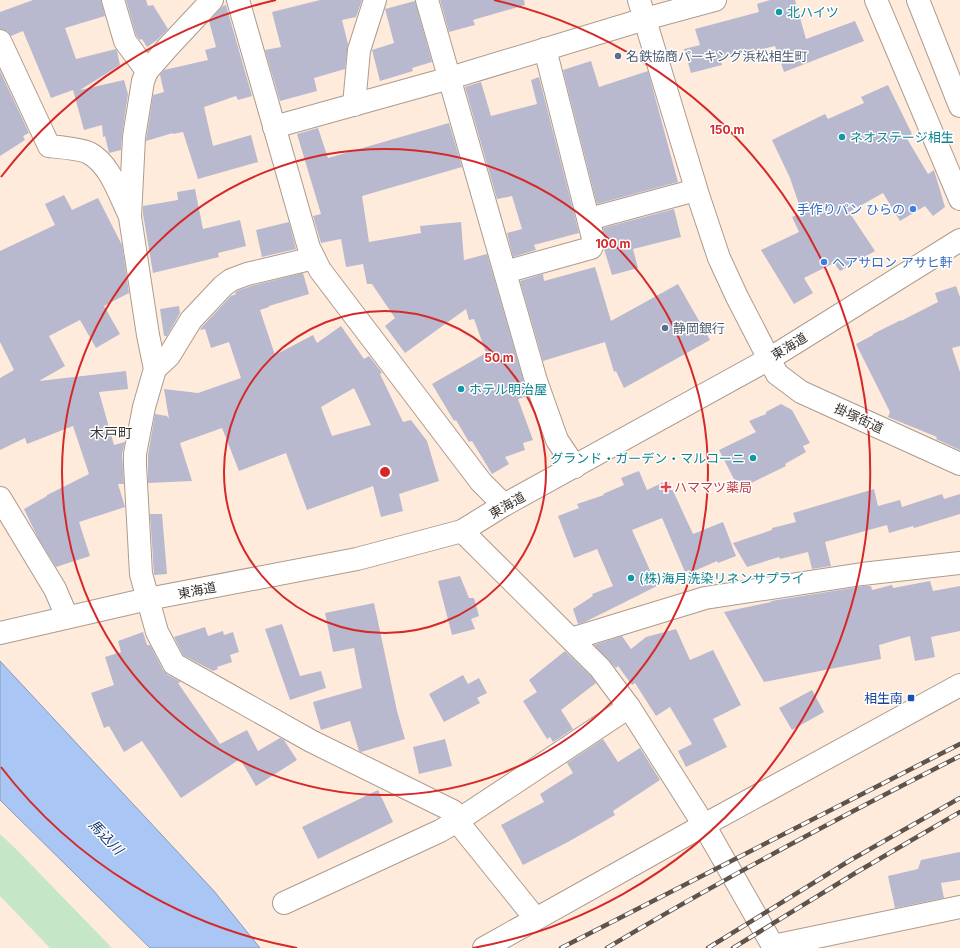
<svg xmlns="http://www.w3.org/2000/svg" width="960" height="948" font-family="Inter,'Noto Sans JP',sans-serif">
  <rect width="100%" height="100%" fill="#ffebdc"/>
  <polygon fill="#c5e7c7" points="0,834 15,848 112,948 50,948 0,896"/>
  <polygon fill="#aac6f5" stroke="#8899b8" points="0,661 214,891 260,948 150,948 0,800"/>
  <g fill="#b8b9ce" fill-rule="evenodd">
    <polygon points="33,0 101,0 105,16 65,28 76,59 116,49 117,51 120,65 80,90 124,80 128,94 122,135 121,150 109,153 105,136 103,137 102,125 84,130 73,90 51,98 23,31 11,36 7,31 0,29 0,12"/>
    <polygon points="126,0 146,0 148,6 153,5 168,29 156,41 147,47 142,39 140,40 136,35"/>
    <polygon points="320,0 362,0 356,17 342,20 348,44 345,69 314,78 317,91 280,101 265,50 281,47 272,12"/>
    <polygon points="440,0 524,0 525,5 473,20 475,25 449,32"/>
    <polygon points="770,0 795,0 806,39 855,21 864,41 784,72 775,46 721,60 722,65 691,73 684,49 700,45 695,29 759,12 757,4"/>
    <polygon points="415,1 432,62 412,68 413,71 380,81 372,50 394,43 385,9"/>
    <polygon points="226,5 252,96 238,100 236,96 204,107 213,146 251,135 258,162 198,179 183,132 173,134 173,133 146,141 153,95 164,92 160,75 164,70 208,60 205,50 216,47 209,21 223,6"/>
    <polygon points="591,61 599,87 648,71 678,182 597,204 563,70"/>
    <polygon points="0,71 29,133 23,136 25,140 0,156"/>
    <polygon points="539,77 579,233 534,245 536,250 513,257 507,233 522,229 512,196 497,199 465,87 481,82 491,116 537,104 531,80"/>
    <polygon points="888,85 912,134 906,137 928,174 934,170 945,207 933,216 925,206 900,221 883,193 849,212 875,251 840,271 834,263 804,278 813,293 794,304 761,250 799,232 792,217 802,213 790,178 772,140 825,114 828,119 864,103 861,97"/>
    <polygon points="449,123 462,167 362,196 369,242 421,233 420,226 461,222 464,260 487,254 528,396 518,399 533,440 523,443 525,450 505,457 509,464 492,474 472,441 469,442 456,420 454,421 432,384 486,353 474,319 469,320 466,309 405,353 385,326 395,318 372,284 367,284 363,264 346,267 341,239 321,243 313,216 321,214 297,134 318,128 328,158"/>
    <polygon points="195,189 203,229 240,220 246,246 218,253 219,257 153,273 143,214 143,206 178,200 177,192"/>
    <polygon points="64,195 72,210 98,198 122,245 129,293 104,306 120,334 96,348 80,320 49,336 65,366 39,381 126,371 128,389 99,392 114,445 125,442 122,454 124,484 118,484 125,507 79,522 90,556 56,567 38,538 24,509 47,496 47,495 89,474 73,426 27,444 25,438 0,450 0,378 14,370 0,342 0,251 55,225 45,204"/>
    <polygon points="674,209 681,237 633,249 638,268 612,275 604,249 606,239 603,228"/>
    <polygon points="289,222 296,249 262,257 256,230"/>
    <polygon points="595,267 611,321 678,284 710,340 624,388 616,371 614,372 605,342 543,361 520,281 543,274 544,281"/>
    <path d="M303,273L309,294L269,306V307L260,310L275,355L313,335L317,343L341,326L364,359L369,356L380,370L382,373L380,374L403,422L411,420L427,441L439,481L399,494L403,511L381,517L373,486L307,510L286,453L239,471L222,428L180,443L192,481L148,483V455L155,414L167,416L169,419L164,389L198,393L241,378L229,342L211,348L205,329L200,330L201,328L231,296L236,294L235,293L237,291L251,286ZM354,388L371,425L332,436L321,407Z"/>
    <polygon points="956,286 960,297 960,346 952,348 960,372 960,450 936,439 937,437 888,417 890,412 856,344 873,335 873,334 901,320 901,321 938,302 935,293"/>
    <polygon points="179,306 180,313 167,336 164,336 160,309"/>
    <polygon points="781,404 792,410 810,443 803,446 806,452 785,464 786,466 739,489 719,450 756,432 749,421 766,414 766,412"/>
    <polygon points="639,471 647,490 668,480 693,534 723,522 736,556 718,563 717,561 690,573 689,570 685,572 662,518 632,530 657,586 585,622 578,624 573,609 593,596 592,594 613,586 597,549 574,558 558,516 579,508 577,504 604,495 603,494 624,485 621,478"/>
    <polygon points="874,489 878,506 900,500 902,507 942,494 944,499 960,494 960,514 914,528 913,526 889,533 887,525 825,542 831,566 812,569 808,552 780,559 779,557 747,567 733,543 772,530 772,528 796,522 793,513"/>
    <polygon points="150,514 162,514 167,574 154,575"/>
    <polygon points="460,576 469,598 474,598 479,616 471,619 475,629 452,635 438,581"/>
    <polygon points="930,581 933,591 960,586 960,631 931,637 935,657 915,661 910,636 879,645 881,659 764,682 724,612 771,602 771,601 864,586 871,586 872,590 892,585 893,588"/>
    <polygon points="374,603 397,711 405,739 361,752 359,751 350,721 321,730 313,702 362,688 354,648 333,652 325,613"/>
    <polygon points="282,624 300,676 321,671 326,688 290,700 265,629"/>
    <polygon points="205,627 208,636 223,631 224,635 233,632 239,652 230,655 232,662 217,667 218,669 213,671 183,655 174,637"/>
    <polygon points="676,629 690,660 713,650 741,705 713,719 727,747 686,767 678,751 692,744 670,707 656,716 635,683 632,685 618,666 616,668 594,645 622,636 631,649 646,637"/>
    <polygon points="143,632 147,645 150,645 163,670 168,675 181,682 178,683 220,744 247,730 258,751 280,738 284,740 297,760 256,786 240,759 181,798 142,741 124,752 109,726 104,728 91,693 114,685 105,657 121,652 118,641"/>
    <polygon points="565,651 591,676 596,683 561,710 573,729 553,742 550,737 547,739 523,701 537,692 529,680"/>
    <polygon points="463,675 468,684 479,678 487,693 477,698 480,703 444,722 429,694"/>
    <polygon points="812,690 824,712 792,730 779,708"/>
    <polygon points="445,739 452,766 419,774 413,747"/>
    <polygon points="603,739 618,762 640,748 660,780 613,811 615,815 568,842 523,865 501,825 544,802 540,794 573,773 567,763"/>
    <polygon points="378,790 393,822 318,859 302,827"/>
    <polygon points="960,852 960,880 941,883 944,898 895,908 888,876 918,869 921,860"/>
  </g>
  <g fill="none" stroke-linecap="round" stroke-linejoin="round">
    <defs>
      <g id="minor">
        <polyline points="113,0 125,41 147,71 143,81 134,137 130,217 148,335 155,369 144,407 135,454 135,465 141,574 157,632 174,664 311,741 453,811 460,819"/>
        <polyline points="238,0 309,248 320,270 481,482 504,505"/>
        <polyline points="427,0 536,381 557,440 575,467"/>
        <polyline points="639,0 698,195 719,258 737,297 769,359"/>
        <polyline points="876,0 960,199"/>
        <polyline points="918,0 960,106"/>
        <path d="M0,41L49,146C58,147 82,149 89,153C110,164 119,194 129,214"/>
        <polyline points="147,71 169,46 212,0"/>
        <polyline points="354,105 359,50 375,0"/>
        <polyline points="274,127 450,78 645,19 715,0"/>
        <polyline points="589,219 696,190"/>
        <polyline points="505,272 591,248 594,242 545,49"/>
        <polyline points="155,369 169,356 191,320 223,286 231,280 247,274 314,258"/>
        <polyline points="0,498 55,589 67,617"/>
        <polyline points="462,531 600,668 629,707 704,825 773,946 960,907"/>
        <polyline points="571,639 705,598 862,574 960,563"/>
        <polyline points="457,821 535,918"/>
        <polyline points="284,903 440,831 457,821 629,707"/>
        <polyline points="484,948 704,825 960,685"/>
      </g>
      <g id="highway">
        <polyline points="769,359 777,374 801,392 960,464"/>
        <polyline points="0,633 148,599 357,559 462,531 504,505 769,359 960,240"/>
      </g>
    </defs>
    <use href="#minor" stroke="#ad9b8d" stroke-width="24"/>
    <use href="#highway" stroke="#ad9b8d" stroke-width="24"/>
    <use href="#minor" stroke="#fff" stroke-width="22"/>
    <use href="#highway" stroke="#fff" stroke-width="22"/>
    <defs>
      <g id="rail">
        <polyline points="561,948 960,744"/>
        <path d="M607,948C722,879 840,817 960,756"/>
        <polyline points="708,948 849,861 960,798"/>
        <polyline points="733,948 857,872 960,812"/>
      </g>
    </defs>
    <use href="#rail" stroke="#5e544c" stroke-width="4.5"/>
    <use href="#rail" stroke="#fff" stroke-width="3" stroke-dasharray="9" stroke-linecap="butt"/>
  </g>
  <g fill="none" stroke="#d62828" stroke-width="2">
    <circle cx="385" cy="472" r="161"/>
    <circle cx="385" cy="472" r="323"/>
    <path d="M297 948A484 484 0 0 1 1 767M1 177A484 484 0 0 1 276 0M494 0A484 484 0 0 1 473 948"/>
  </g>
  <g fill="#0f9aa8" stroke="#fff" stroke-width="1.5">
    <circle cx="779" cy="12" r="4"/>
    <circle cx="842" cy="137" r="4"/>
    <circle cx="461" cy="389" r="4"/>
    <circle cx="753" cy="458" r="4"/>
    <circle cx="631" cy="578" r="4"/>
  </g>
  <g fill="#5c6f8a" stroke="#fff" stroke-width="1.5">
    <circle cx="618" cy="56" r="4"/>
    <circle cx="665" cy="328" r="4"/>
  </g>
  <g fill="#3f7fe0" stroke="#fff" stroke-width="1.5">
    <circle cx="913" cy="209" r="4"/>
    <circle cx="824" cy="262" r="4"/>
  </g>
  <path fill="#e0444e" stroke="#fff" stroke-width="1.5" d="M664 481h4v4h4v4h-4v4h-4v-4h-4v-4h4z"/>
  <rect fill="#1a4fb4" stroke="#fff" stroke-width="1.5" x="907" y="694" width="8" height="8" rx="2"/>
  <g text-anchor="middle" stroke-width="3" stroke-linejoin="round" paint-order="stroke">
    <g font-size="13" fill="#0d838f" stroke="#fff" text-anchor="start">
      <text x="787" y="17">北ハイツ</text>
      <text x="850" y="142">ネオステージ相生</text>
      <text x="469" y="394">ホテル明治屋</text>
      <text x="745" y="463" text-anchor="end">グランド・ガーデン・マルコーニ</text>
      <text x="639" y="583">(株)海月洗染リネンサプライ</text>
    </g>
    <g font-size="13" fill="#4e5e75" stroke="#fff" text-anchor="start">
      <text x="626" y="61">名鉄協商パーキング浜松相生町</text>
      <text x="673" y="333">静岡銀行</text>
    </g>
    <g font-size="13" fill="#366cbe" stroke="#fff" text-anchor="end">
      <text x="905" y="214">手作りパン ひらの</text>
      <text x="832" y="267" text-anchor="start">ヘアサロン アサヒ軒</text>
    </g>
    <g font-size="13" fill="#38312b" stroke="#fff">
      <text transform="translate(789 346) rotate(-32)" y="5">東海道</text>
      <text transform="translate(859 418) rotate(25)" y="5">掛塚街道</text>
      <text transform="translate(507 505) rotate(-30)" y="5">東海道</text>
      <text transform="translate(197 590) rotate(-11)" y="5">東海道</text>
    </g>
    <g font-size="13" fill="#be3a42" stroke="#fff" text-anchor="start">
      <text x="674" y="492">ハママツ薬局</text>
    </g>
    <g font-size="13" fill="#164399" stroke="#fff" text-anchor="end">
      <text x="903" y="703">相生南</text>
    </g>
    <g font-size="14" fill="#38312b" stroke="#fff">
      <text x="111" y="438">木戸町</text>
    </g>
    <g font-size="14" font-style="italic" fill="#183970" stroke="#fff">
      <text transform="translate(106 837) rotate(46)" y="5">馬込川</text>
    </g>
  </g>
  <circle cx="385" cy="472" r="6" fill="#d62828" stroke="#fff" stroke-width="2"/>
  <g font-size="12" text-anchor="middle" font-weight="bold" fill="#d62828" stroke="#fff" stroke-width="3" stroke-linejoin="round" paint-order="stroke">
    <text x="727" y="134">150 m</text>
    <text x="613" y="248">100 m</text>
    <text x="499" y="362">50 m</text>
  </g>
</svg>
